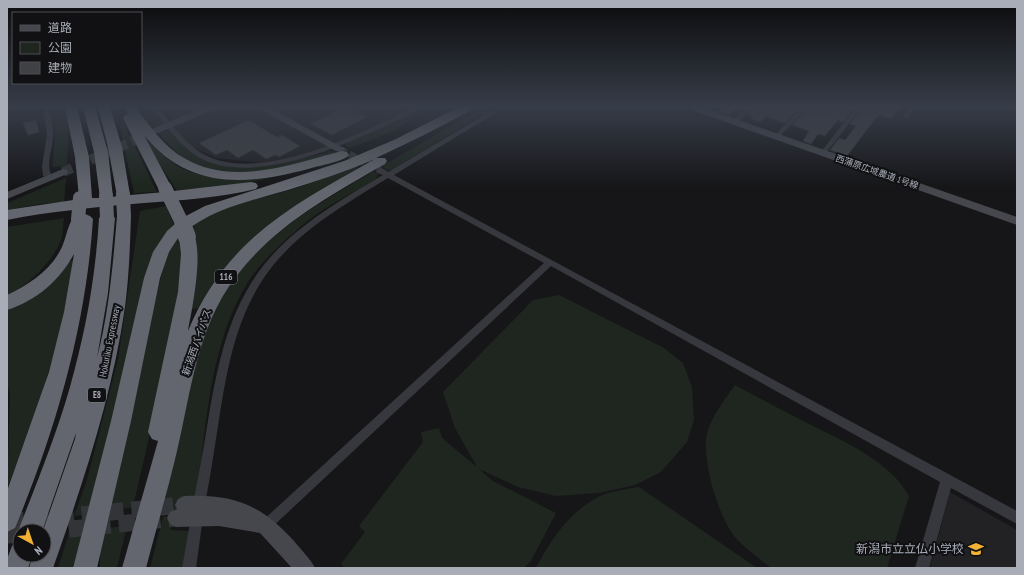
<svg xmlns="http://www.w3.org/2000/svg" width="1024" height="575" font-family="'PT Sans Narrow','Noto Sans JP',sans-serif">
  <rect width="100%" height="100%" fill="#161618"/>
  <g fill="#222225">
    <polygon points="166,107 411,107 325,152 263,163 216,158 183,142"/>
    <polygon points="950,492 1017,530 1017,568 930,568"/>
  </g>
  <g fill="#1e261f">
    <path d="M53,107H66L69,123L67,166L52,167C55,145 56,130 52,108Z"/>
    <polygon points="137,107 154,107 166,124 154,130"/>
    <polygon points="422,107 437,107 386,134 350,148 345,145 346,143 393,122"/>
    <polygon points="483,107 496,107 391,170 387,170 382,166"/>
    <polygon points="123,122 157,192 134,193 119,123"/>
    <path d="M171,130C211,187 270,164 327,153L331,151L335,153C293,166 233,184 192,164C179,157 168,143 158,133Z"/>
    <path d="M152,142C160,150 168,160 177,166C212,186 259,174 298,170C259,183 217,187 177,191L146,143Z"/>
    <path d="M354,165L358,168C308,198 256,227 219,275C211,285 205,297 198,308L189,310L195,250L194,224C225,205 259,199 294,189C314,182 334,173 354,165Z"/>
    <path d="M373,172L378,174L376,179C355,192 329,204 309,220C289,236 262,260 248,282C211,341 206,422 198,490L196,499L177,509H162C170,478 177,446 184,415C196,362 207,306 245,264C281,225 327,198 373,172Z"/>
    <polygon points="66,178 64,202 40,204 7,210 7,203"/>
    <polygon points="166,206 175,227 161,244 91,514 74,516 87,480 118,359 140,211"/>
    <path d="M64,218C63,225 63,234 61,240C53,262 27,286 7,296V227Z"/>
    <path d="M179,237C186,270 177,305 171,337C160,394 146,450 133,507L105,512L159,284L168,252Z"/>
    <path d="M70,261H75C71,281 67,301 62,321C49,378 29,434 7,488L10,393L7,384V306L50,283Z"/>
    <polygon points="559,295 664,348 683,363 692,387 694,420 687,442 661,472 635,485 599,493 556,496 518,487 479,469 493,481 556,513 531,561 524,568 345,568 341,564 365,532 359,526 423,442 421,432 439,428 442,438 477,467 455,428 443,392 533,300"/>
    <path d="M735,385C759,398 784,411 809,424C843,441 890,461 909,496L887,568H771C760,559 739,544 732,533C717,511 704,466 706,439C708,421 725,399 735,385Z"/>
    <path d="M639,487L757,568H536C551,539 570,511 600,496C612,491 627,489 639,487Z"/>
    <polygon points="175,515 170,530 188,531 190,547 184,568 150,568 163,517"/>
    <polygon points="127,526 117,568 100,568 100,546 107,528"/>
    <polygon points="86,529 72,568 58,568 70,530"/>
  </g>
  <g fill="#404145" stroke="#303034">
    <polygon points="344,107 347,107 367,117 332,135 311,124"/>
    <polygon points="725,107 744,107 740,111 735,109 729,115 719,112"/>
    <polygon points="754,107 800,107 785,123 766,116 760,122 750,118 753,116 748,114"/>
    <polygon points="809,107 828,107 837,110 839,107 854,107 843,122 838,120 825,136 818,134 811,144 803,141 809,131 792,125"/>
    <polygon points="863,107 900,107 891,119 879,115 875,119 847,156 830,150 839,138 845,140 856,126 850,124"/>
    <polygon points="36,120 39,132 28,135 23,123"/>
    <polygon points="249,120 277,137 282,135 300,146 279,157 276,155 266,159 253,150 238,158 227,150 216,155 199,143"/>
  </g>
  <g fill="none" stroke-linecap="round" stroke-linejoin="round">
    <polyline stroke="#333438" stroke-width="7" stroke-dasharray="7 3.5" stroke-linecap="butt" points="340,149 381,171"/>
    <polyline stroke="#333438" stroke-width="10" stroke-dasharray="10 5" stroke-linecap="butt" points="63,172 149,134"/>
    <g stroke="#333438" stroke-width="17" stroke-dasharray="17 8" stroke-linecap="butt">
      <polyline points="7,522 184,505"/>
      <polyline points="44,532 176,518"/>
      <polyline points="7,535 20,534"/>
    </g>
    <g fill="#37383d" fill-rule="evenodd">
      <path d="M43,107H49C51,116 53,124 53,133C54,146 44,166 53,177L49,179L43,176L42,166L47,135Z"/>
      <path d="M152,107H158C171,123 186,145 205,155C260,184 363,133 413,107H421C411,116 395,121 383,127C336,149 250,185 200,158C182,148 163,123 152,107Z"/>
      <path d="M498,107H505L394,175L1017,511V524L951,488L929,568H915L940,482L551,266L269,530L265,532L261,530L259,526L261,522L544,263L388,178C352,200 315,221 285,252C238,300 228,362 218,426C214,452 210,478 205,504L203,508L199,510L195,508L193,504C198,478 203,452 207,427C218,360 230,297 279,248C309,218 347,196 383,175L378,173V169H384L388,172Z"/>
      <polygon points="746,107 753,107 737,123 733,123 733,121"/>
      <polygon points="802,107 808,107 779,137 775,137 775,135"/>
      <polygon points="856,107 862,107 825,154 821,154 821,152"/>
      <polygon points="909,107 915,107 908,118 904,118 903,117"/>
      <polygon points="197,511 201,513 203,517 196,568 182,568 191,517 193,513"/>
    </g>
    <g fill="#45474d" fill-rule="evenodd">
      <polygon points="204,107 217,107 215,109 158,133 152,133 150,131 152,129"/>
      <polygon points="256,107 268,107 345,149 340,152 336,151"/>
      <polygon points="687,107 701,107 1017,217 1017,225 689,109"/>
      <polygon points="63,169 67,170 68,172 67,174 7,199 7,192"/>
      <path d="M184,496C234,494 260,504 294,541C301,550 310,558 315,568H292L260,533L219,526L176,527L170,524L167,518L170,512L177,509L175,505L178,499Z"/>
    </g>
    <g fill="#63666e" fill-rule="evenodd">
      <path d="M65,107H77L89,157L92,198H100L94,152L83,107H95L108,152L113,197L117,196L108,147L98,107H110L122,147L130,195L165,192L160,191L158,188L123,118L125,115L129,114L124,107H136C149,125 164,147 184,158C233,187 292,164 342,151L347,152L349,155C344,161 323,165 315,167C251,185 190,192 144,135L172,188L170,191L165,192L251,182L256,183L258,186L256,189C220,198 181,200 144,203C98,207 52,211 7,220V210L80,199L79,197L75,157Z"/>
      <path d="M459,107H474L472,110L422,136L376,158H385L387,161L385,164C329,196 274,226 235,278C197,328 191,392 177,451C168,490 156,529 146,568H122L158,441L152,439L148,432L178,292L181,254L179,237L178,238L169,252L160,278L131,421L97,568H73L111,421L144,278L153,252L167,231L182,218L205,206L344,161L396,139ZM375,159C293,205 226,239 188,331C192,309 204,252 193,233H183C214,208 251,201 288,190C317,181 347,171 375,159Z"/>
      <path d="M124,211L129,213L131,216C130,246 129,277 125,307C112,397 83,483 53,568H29L33,555H44V531H43L75,439L76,433L42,531H20V536L18,531C39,477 61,424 75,368C88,319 96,269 99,218L102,215L107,213L112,215L115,218L108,293L97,358C109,312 113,264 117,216L119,213Z"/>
      <path d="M85,214L90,216L93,219C86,326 56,430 15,528L7,532V491L49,372L64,312L74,254C60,280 36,301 7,310V295C28,285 50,271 61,249C66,239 67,227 73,218Z"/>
      <polygon points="20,543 20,555 33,555 28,568 7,568 7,559 12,546"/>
    </g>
    <g stroke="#63666e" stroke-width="14">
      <polyline points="165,188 184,227"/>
      <polyline points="123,195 124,216"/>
      <polyline points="106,196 107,218"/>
      <polyline points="78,220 80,198"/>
    </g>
    <polyline stroke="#63666e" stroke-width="18" points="183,226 187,237"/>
  </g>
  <linearGradient id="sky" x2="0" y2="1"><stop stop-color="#0c0c0d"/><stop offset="0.57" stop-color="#363c48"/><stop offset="1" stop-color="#363c48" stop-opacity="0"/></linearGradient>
  <rect width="1024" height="187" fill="url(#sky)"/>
  <defs>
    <symbol id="school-bare" viewBox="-9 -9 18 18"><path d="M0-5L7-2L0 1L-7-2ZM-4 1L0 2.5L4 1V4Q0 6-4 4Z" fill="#f2b134" stroke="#111113" stroke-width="2.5" paint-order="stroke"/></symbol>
  </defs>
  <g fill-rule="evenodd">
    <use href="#school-bare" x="965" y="538" width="22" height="22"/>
  </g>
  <g text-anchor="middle" stroke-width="4" stroke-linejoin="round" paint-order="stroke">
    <g font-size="9" fill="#a8adb8" stroke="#111113">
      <text transform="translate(877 172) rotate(19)" y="3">西蒲原広域農道 1号線</text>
    </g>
    <g fill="#111113" stroke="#7b7e86" stroke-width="1">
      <rect x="215" y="270" width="22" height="14" rx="3"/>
      <rect x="88" y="388" width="18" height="14" rx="3"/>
    </g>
    <g font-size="9" font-weight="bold" fill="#a8adb8">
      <text x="226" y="280">116</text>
      <text x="97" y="398">E8</text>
    </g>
    <g font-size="10" fill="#a8adb8" stroke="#111113">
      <text transform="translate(109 341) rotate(-79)" y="4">Hokuriku Expressway</text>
      <text transform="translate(196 342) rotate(-71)" y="4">新潟西バイパス</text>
    </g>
    <g font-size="12" fill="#a8adb8" stroke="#111113" text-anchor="end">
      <text x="964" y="553">新潟市立立仏小学校</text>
    </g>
  </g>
  <rect width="1024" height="575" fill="none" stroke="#a8adb8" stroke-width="16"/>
  <rect x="12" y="12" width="130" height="72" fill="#111113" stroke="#4d4f55"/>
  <rect x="20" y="25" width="20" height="6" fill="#45474d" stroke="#4d4f55"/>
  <text x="48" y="32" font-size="12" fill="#a8adb8">道路</text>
  <rect x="20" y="42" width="20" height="12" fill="#1e261f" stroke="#4d4f55"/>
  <text x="48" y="52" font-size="12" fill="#a8adb8">公園</text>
  <rect x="20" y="62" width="20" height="12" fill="#404145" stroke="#4d4f55"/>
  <text x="48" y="72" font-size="12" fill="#a8adb8">建物</text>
  <g transform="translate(32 543) rotate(140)"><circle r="19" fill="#111113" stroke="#4d4f55"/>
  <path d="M0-3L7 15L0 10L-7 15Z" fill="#f2b134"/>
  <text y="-6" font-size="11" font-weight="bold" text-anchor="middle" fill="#a8adb8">N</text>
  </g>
</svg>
